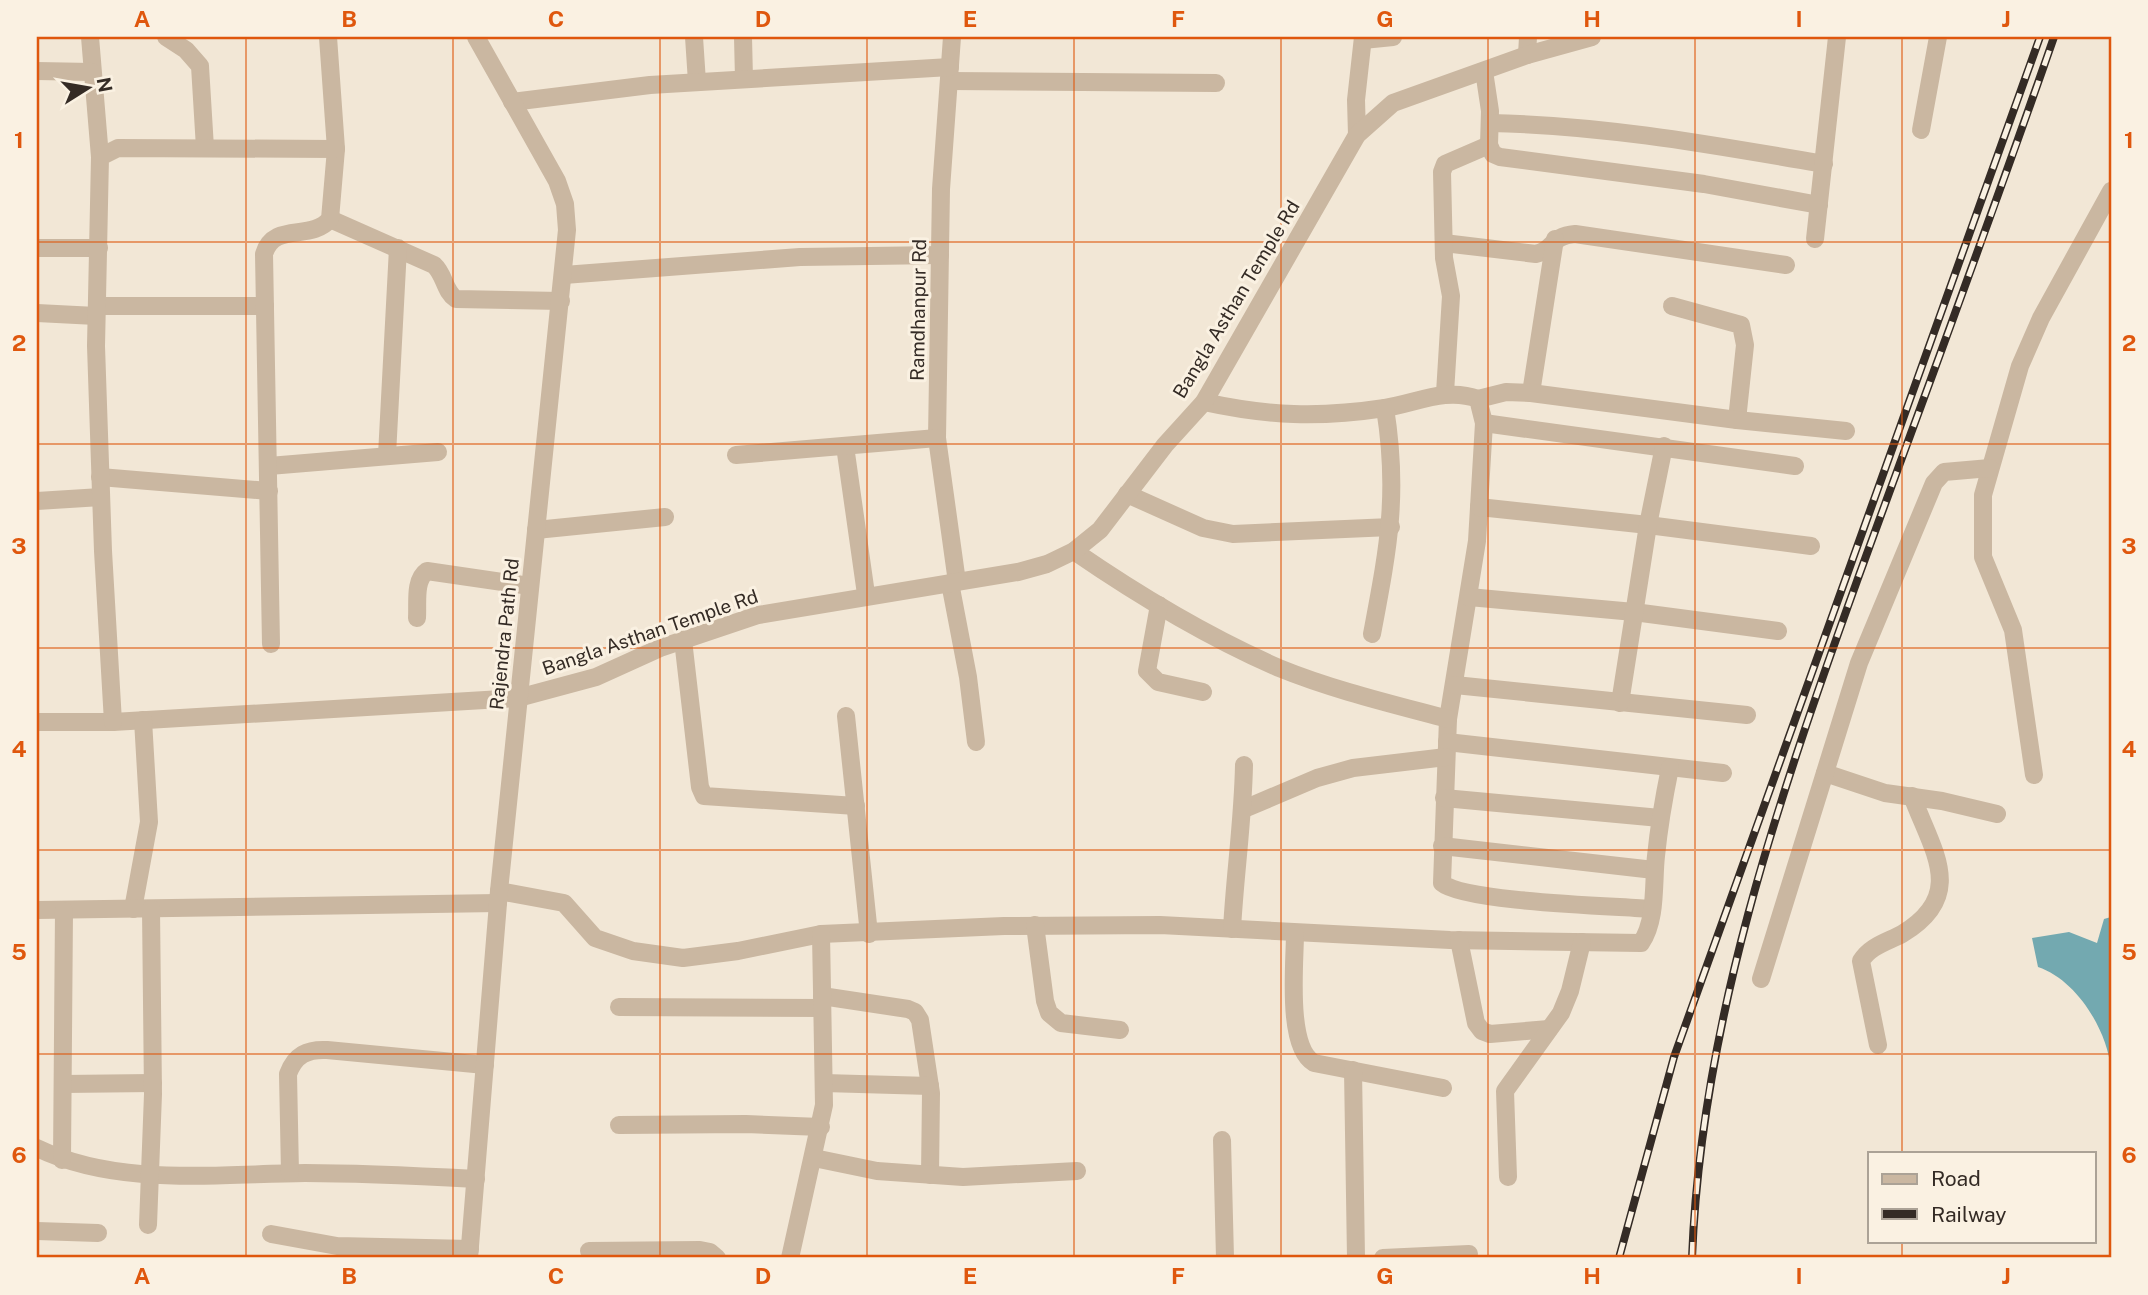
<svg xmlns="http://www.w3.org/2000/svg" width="2148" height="1295" font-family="'Public Sans',sans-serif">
  <rect width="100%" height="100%" fill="#f2e7d6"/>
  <path fill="#73a9b0" d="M2111,917V1069C2107,1030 2077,980 2038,967L2032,938L2069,932L2097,943L2104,919Z"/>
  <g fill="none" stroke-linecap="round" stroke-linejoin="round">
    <g stroke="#cab7a1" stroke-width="18">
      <polyline points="90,37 100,157"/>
      <polyline points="166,37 186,50 200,66 205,148"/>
      <polyline points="694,37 697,82"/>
      <polyline points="743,37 744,79"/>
      <polyline points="952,37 941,189 937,438 957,582"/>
      <polyline points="1363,40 1393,37"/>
      <polyline points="1527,55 1528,37"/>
      <polyline points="37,71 92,72"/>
      <polyline points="1484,71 1490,111 1489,145 1493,154 1500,157 1704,184 1819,205"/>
      <polyline points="949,81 1216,83"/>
      <polyline points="512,102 650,85 950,67"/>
      <path d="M1490,123C1604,125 1713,145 1824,164"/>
      <polyline points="1921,130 1938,37"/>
      <polyline points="1357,135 1356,100 1363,37"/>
      <path d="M330,219L434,265C445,275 444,291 456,299L561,301"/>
      <polyline points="1815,239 1837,37"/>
      <path d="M1444,243L1536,254C1554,250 1550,236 1575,234L1786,265"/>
      <polyline points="37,248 99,248"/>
      <polyline points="564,275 800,257 940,255"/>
      <polyline points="97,306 265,306"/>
      <polyline points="1672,306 1741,325 1745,345 1737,420"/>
      <polyline points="37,313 96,316"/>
      <polyline points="1445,393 1451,296 1444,258 1442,172 1445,164 1489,145"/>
      <polyline points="1531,393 1555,239"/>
      <polyline points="1478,399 1506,392 1531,393 1737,420 1846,431"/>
      <path d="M1204,402C1268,416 1319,418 1385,408C1417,403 1446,387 1478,399L1484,423L1477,541L1448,719L1442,883C1464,902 1614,906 1651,909"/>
      <polyline points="1484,423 1795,466"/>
      <polyline points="845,446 866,594"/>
      <polyline points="387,455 398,248"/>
      <polyline points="736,455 937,438"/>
      <polyline points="269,466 438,452"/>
      <polyline points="100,477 269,491"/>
      <polyline points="1127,494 1203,528 1233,534 1391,527"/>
      <polyline points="37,501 101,497"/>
      <polyline points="1479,507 1648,525 1811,546"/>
      <polyline points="536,530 665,517"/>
      <path d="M1074,551C1138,595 1208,637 1279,668C1333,690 1392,704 1448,719"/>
      <polyline points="950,583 968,677 976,742"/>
      <polyline points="1469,597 1634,612 1778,631"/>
      <polyline points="1159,605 1147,671 1158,682 1203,692"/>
      <path d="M417,618C418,603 414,580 427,571L530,586"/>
      <path d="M1372,634C1388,549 1399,495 1385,408"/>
      <polyline points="683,640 700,787 704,796 856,806"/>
      <path d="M271,644L264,254C274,221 311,242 330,219L336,149L328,37"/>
      <polyline points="1455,685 1747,715"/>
      <polyline points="1620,703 1648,525 1664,446"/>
      <polyline points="846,716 869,934"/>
      <polyline points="37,722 113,722 518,698 596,677 660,648 758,615 1018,572 1047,564 1074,551 1100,530 1165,445 1204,402 1357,135 1393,103 1527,55 1592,37"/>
      <polyline points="113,722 103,551 96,346 100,157 118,148 336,149"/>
      <polyline points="1447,742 1723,773"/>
      <polyline points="1825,773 1885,793 1942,801 1997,814"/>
      <polyline points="2034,775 2013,630 1983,557 1983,495 2020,366 2041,318 2111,191"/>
      <polyline points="1444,798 1660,818"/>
      <polyline points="1244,809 1317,778 1353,768 1446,757"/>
      <polyline points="1442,846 1654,870"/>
      <path d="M499,891L564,903L595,938L633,951L683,958L738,951L821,934L1004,926L1160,925L1450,940L1641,943C1657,920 1653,882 1656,856C1659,826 1664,797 1670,768"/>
      <polyline points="133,909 149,822 143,720"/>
      <polyline points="37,910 498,903"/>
      <polyline points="1035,925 1045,1001 1049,1013 1061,1023 1120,1030"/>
      <path d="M1232,929C1235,874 1243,820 1244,765"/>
      <path d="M1295,933C1295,963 1286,1047 1314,1063L1443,1088"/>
      <polyline points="1459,940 1476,1023 1482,1031 1490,1034 1549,1029"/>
      <polyline points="1761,979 1859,663 1934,483 1944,472 1990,468"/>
      <polyline points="822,996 908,1009 915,1012 920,1020 931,1093 930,1175"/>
      <polyline points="619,1007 822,1008"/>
      <path d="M1878,1045L1861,961C1870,946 1887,942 1902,934C1967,895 1933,852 1912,796"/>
      <polyline points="1353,1070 1356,1258"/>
      <polyline points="824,1083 930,1086"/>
      <polyline points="63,1084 153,1083"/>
      <polyline points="619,1125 746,1124 821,1127"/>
      <polyline points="1222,1140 1225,1258"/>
      <path d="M37,1148C118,1187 217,1174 305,1173C362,1173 419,1176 476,1179"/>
      <polyline points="814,1158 877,1171 963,1177 1077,1171"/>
      <polyline points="62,1160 64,911"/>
      <path d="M290,1173L288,1074C295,1055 307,1049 327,1050L485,1065"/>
      <polyline points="1508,1177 1505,1091 1561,1013 1570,991 1582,942"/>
      <polyline points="148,1225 153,1094 151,909"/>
      <polyline points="37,1231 98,1233"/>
      <polyline points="271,1234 337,1246 470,1249"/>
      <polyline points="589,1251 700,1250 710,1252 717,1258"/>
      <polyline points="469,1258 499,891 567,230 565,204 557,181 476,37"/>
      <polyline points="790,1258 824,1105 821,934"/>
      <polyline points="1383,1258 1469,1254"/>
    </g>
    <defs>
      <g id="rail">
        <polyline points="1619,1258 1674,1057 2040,37"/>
        <path d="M1692,1258C1701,1024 1778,800 1857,581C1923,399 1991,219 2054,37"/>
      </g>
    </defs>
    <use href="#rail" stroke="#342b25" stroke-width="8"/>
    <use href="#rail" stroke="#faf1e2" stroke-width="5" stroke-dasharray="16" stroke-linecap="butt"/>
  </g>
  <path fill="none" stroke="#df570d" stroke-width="2" stroke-opacity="0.55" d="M246,37V1258M453,37V1258M660,37V1258M867,37V1258M1074,37V1258M1281,37V1258M1488,37V1258M1695,37V1258M1902,37V1153M37,242H2111M37,444H2111M37,648H2111M37,850H2111M37,1054H2111M1902,1241V1258"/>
  <g text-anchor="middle" stroke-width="6" stroke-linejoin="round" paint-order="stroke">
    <g font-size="19" fill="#342b25" stroke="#faf1e2">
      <text transform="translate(1236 299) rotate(-59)" y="7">Bangla Asthan Temple Rd</text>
      <text transform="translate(918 310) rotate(-89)" y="7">Ramdhanpur Rd</text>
      <text transform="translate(650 632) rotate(-19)" y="7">Bangla Asthan Temple Rd</text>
      <text transform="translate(504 634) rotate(-84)" y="7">Rajendra Path Rd</text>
    </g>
  </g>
  <rect width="2148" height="1295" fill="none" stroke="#faf1e2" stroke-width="77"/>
  <rect x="1868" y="1152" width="228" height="91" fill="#faf1e2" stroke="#aba296" stroke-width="2"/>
  <rect x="1882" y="1174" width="35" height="10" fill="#cab7a1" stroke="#aba296" stroke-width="2"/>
  <text x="1931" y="1186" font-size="21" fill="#342b25">Road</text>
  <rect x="1882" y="1209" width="35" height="10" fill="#342b25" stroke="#aba296" stroke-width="2"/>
  <text x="1931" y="1222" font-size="21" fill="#342b25">Railway</text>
  <g transform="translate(88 88) rotate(79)" stroke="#faf1e2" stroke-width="5" paint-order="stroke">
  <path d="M0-5L12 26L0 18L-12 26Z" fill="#342b25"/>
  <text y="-10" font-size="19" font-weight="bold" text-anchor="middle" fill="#342b25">N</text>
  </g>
  <rect x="38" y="38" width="2072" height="1218" fill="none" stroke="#df570d" stroke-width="2.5"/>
  <g font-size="23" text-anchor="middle" font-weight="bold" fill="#df570d">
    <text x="142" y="27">A</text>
    <text x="349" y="27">B</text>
    <text x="556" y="27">C</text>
    <text x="763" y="27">D</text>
    <text x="970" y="27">E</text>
    <text x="1178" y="27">F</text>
    <text x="1385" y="27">G</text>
    <text x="1592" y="27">H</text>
    <text x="1799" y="27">I</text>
    <text x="2006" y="27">J</text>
    <text x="19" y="148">1</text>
    <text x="2129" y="148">1</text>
    <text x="19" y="351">2</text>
    <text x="2129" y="351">2</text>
    <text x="19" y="554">3</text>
    <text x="2129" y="554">3</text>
    <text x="19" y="757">4</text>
    <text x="2129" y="757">4</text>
    <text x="19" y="960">5</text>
    <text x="2129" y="960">5</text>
    <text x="19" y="1163">6</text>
    <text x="2129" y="1163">6</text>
    <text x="142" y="1284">A</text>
    <text x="349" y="1284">B</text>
    <text x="556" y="1284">C</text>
    <text x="763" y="1284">D</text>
    <text x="970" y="1284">E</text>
    <text x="1178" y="1284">F</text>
    <text x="1385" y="1284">G</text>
    <text x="1592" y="1284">H</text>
    <text x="1799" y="1284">I</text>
    <text x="2006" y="1284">J</text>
  </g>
</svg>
